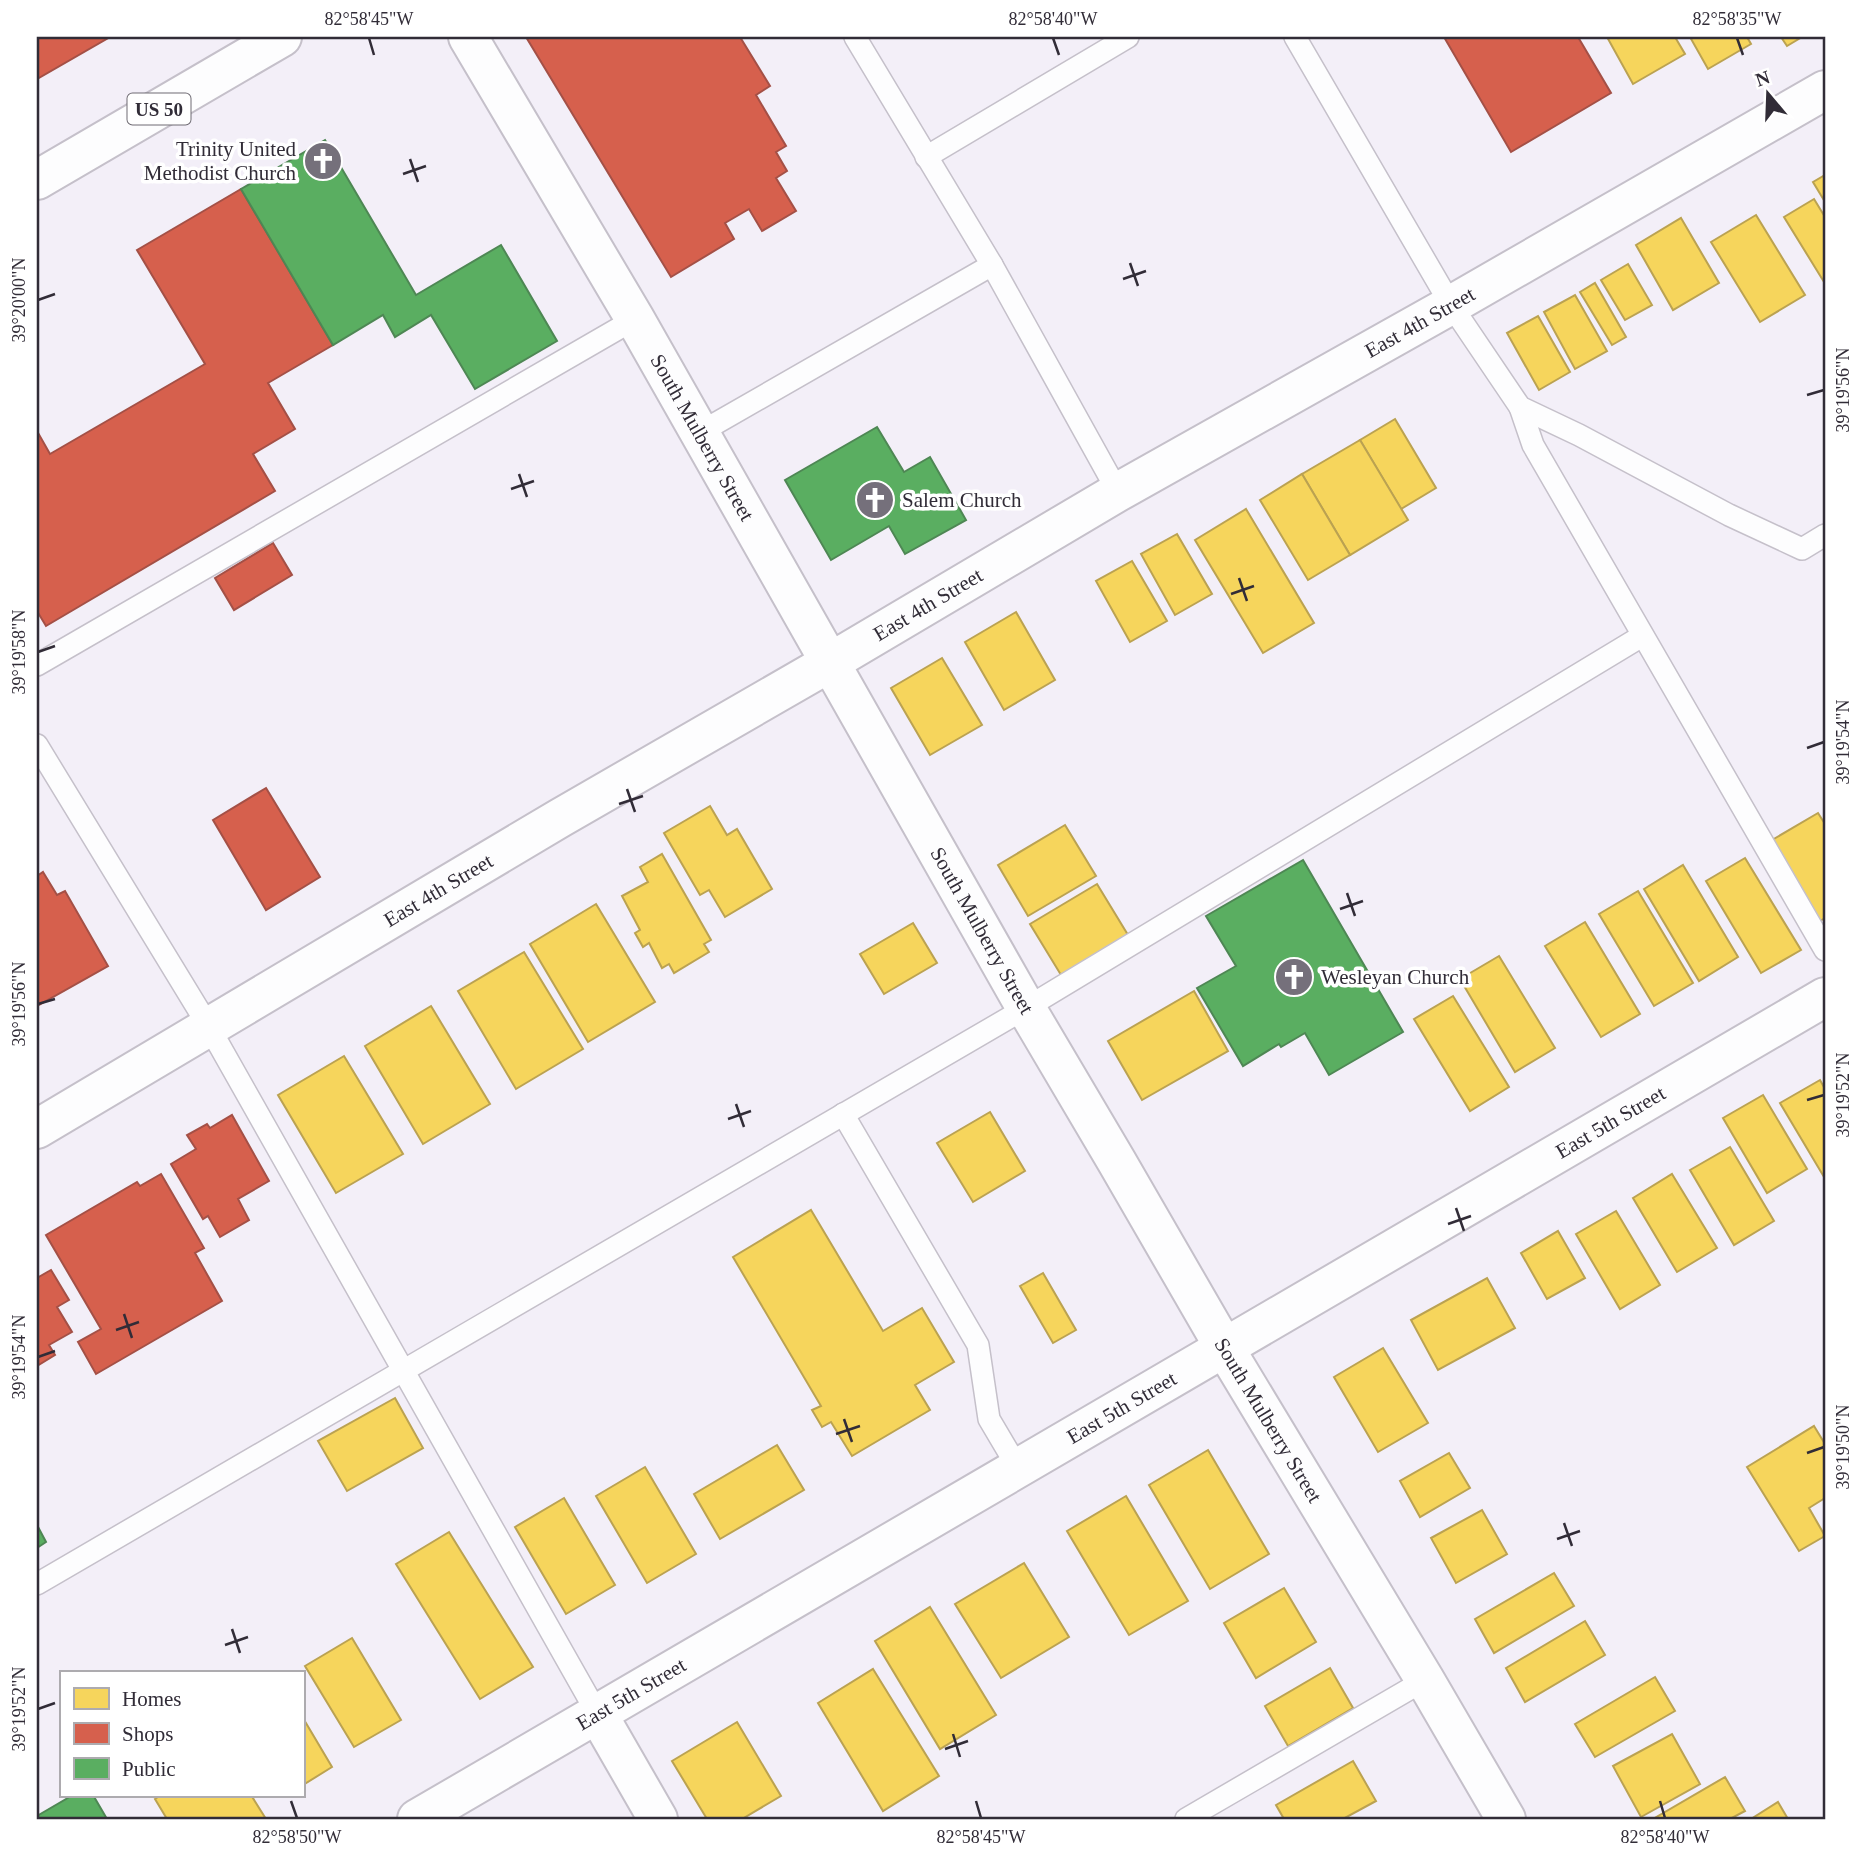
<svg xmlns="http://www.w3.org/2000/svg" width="1862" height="1856" font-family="'Times New Roman',serif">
  <rect width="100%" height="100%" fill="#f3eff8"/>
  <g fill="#f6d55c" stroke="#bba251" stroke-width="2">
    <polygon points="1607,37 1675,37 1685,54 1633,84"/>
    <polygon points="1690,37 1747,37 1751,44 1708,69"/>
    <polygon points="1781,37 1802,37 1787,46"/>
    <polygon points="1825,175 1825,202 1813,182"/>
    <polygon points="1814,199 1825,217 1825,281 1824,282 1784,217"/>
    <polygon points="1756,215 1805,295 1760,322 1711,242"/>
    <polygon points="1681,218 1719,283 1673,310 1636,245"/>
    <polygon points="1628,264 1652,305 1625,320 1601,280"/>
    <polygon points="1595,283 1626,337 1612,345 1580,292"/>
    <polygon points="1575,295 1607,351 1575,369 1544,312"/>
    <polygon points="1538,316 1570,372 1539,390 1507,333"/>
    <polygon points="1395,419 1436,488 1401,509 1360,440"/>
    <polygon points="1360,440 1408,520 1350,555 1302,474"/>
    <polygon points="1302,474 1350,555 1308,580 1260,500"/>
    <polygon points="1246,509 1314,623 1263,653 1195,540"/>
    <polygon points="1177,534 1212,594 1175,615 1141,554"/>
    <polygon points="1132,561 1167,621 1130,642 1096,581"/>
    <polygon points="1016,612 1055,680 1004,710 965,642"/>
    <polygon points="942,658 982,725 930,755 891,688"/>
    <polygon points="710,806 727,835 737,829 772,889 725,917 709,890 700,895 664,833"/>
    <polygon points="1818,813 1825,824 1825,918 1820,921 1772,840"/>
    <polygon points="1065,825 1096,876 1028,916 998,865"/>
    <polygon points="662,854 711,940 704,944 709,952 674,973 669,964 662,968 649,943 643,947 635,933 640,930 622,896 648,882 640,867"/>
    <polygon points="1745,858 1801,950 1761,973 1706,881"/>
    <polygon points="1683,865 1738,957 1699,981 1644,889"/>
    <polygon points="1097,884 1128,935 1061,975 1030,924"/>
    <polygon points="1638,891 1693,983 1654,1006 1599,914"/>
    <polygon points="596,904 655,1002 588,1042 530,944"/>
    <polygon points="1585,922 1640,1014 1601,1037 1545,946"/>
    <polygon points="913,923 937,963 884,994 860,954"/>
    <polygon points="524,952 583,1049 516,1089 458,991"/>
    <polygon points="1499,956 1555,1048 1515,1072 1460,979"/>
    <polygon points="1194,991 1228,1051 1142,1100 1108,1041"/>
    <polygon points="1453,996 1509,1087 1470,1111 1414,1019"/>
    <polygon points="431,1006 490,1104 423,1144 365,1046"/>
    <polygon points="344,1056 403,1154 336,1193 278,1095"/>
    <polygon points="1820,1080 1825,1089 1824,1177 1780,1103"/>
    <polygon points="1763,1095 1807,1169 1767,1193 1723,1118"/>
    <polygon points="990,1112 1025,1171 973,1202 937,1143"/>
    <polygon points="1730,1147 1774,1221 1734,1245 1690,1170"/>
    <polygon points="1672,1174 1717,1248 1677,1272 1633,1198"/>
    <polygon points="811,1210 883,1331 922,1308 954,1362 915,1385 930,1410 852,1456 831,1422 822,1427 812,1410 821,1406 733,1257"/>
    <polygon points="1616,1211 1660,1285 1620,1309 1576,1234"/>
    <polygon points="1558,1231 1585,1278 1547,1299 1521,1253"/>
    <polygon points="1043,1273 1076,1330 1053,1343 1020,1286"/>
    <polygon points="1487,1278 1515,1328 1438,1370 1411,1320"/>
    <polygon points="1383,1348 1428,1423 1378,1452 1334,1377"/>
    <polygon points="395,1398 423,1448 347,1491 318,1441"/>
    <polygon points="1814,1426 1825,1444 1825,1498 1809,1508 1825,1536 1799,1551 1747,1467"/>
    <polygon points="777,1445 804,1490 720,1539 694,1494"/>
    <polygon points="1208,1450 1269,1554 1210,1589 1149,1485"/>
    <polygon points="1449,1453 1470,1488 1420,1517 1400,1481"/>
    <polygon points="645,1467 696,1554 647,1583 596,1496"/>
    <polygon points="1126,1496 1188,1601 1129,1635 1067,1531"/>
    <polygon points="564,1498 615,1585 566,1614 515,1527"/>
    <polygon points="1482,1510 1507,1554 1456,1583 1431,1538"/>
    <polygon points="449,1532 533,1667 480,1699 396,1564"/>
    <polygon points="1024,1563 1069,1637 1001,1678 955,1604"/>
    <polygon points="1554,1573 1574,1606 1494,1653 1475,1619"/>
    <polygon points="1284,1588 1316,1642 1256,1678 1224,1623"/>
    <polygon points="930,1607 996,1715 940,1749 875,1641"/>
    <polygon points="1585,1621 1605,1655 1525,1702 1506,1668"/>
    <polygon points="352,1638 401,1720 354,1747 305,1666"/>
    <polygon points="1330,1668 1353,1708 1288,1746 1265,1706"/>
    <polygon points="873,1669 939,1776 883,1811 818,1703"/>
    <polygon points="1655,1677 1675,1711 1595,1757 1575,1724"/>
    <polygon points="303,1718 332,1767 303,1785"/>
    <polygon points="737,1722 781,1796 742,1819 707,1819 672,1761"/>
    <polygon points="1672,1734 1700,1784 1641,1817 1613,1766"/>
    <polygon points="1353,1761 1376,1801 1343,1819 1284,1819 1276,1805"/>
    <polygon points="1725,1777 1745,1811 1730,1819 1653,1819"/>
    <polygon points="161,1795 251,1795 266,1819 167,1819 155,1799"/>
    <polygon points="1778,1802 1788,1819 1751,1819"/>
  </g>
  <g fill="#d6604d" stroke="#a45046" stroke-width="2">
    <polygon points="37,37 110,37 37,79"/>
    <polygon points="526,37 740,37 770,86 756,95 786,146 776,152 787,171 776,178 796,211 762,231 749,209 725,223 734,239 671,277"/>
    <polygon points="1444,37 1578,37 1611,93 1511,152"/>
    <polygon points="241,189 333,345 268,383 295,429 253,454 275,491 46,626 37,611 37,431 50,454 205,364 137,250"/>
    <polygon points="273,543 292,575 234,610 215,578"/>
    <polygon points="266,788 320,877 266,910 213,820"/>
    <polygon points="43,872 57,895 65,891 108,966 37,1006 37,876"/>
    <polygon points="232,1115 269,1181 238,1199 249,1220 220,1237 208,1216 203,1219 171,1164 196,1149 187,1135 207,1124 210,1128"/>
    <polygon points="161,1174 204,1248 195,1253 222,1301 96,1374 78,1342 101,1329 46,1235 137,1182 140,1186"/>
    <polygon points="51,1270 69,1300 57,1307 72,1332 49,1345 55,1355 37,1366 37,1278"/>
  </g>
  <g fill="#5aae61" stroke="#4e8754" stroke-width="2">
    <polygon points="325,140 416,295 501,245 557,341 475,389 431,315 395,337 383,315 333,345 241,189"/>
    <polygon points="877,427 904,472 930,457 966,520 905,554 889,526 831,560 785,480"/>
    <polygon points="1303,860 1403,1032 1329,1075 1305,1033 1281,1047 1279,1044 1243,1066 1197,988 1236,966 1206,916"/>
    <polygon points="37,1525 46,1542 37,1548"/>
    <polygon points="73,1795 93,1795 107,1819 37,1819 37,1816"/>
  </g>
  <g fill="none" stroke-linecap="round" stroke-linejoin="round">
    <defs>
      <g id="lane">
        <polyline points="855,37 992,265 1118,492"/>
        <polyline points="1295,37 1451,305 1520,407 1579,435 1729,515 1802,549 1825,535"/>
        <polyline points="926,157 1128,37"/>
        <polyline points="1520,407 1533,445 1825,950"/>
        <polyline points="699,433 992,265"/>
        <polyline points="37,665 635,319"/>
        <polyline points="37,745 209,1027 597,1713"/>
        <polyline points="843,1114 978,1345 989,1419 1018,1468"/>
        <polyline points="37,1584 1026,1008 1642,636"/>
        <polyline points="1186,1819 1425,1680"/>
      </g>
      <g id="street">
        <path id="s1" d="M468,37L635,319L1026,1008L1117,1162L1224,1347L1425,1680L1506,1819"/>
        <path id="s2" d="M37,1129L560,818L829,663L1118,492L1451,305L1825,90"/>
        <polyline points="597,1713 658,1819"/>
        <path id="s3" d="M417,1819L1825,997"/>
      </g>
      <polyline id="primary" points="37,180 282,37"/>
    </defs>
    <use href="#lane" stroke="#c5c0ca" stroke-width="24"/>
    <use href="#street" stroke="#c5c0ca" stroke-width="42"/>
    <use href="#primary" stroke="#c5c0ca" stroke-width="42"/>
    <use href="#lane" stroke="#fdfdfe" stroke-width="21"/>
    <use href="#street" stroke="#fdfdfe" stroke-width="38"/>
    <use href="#primary" stroke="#fdfdfe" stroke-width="38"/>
  </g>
  <path fill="none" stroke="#312c37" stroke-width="2.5" d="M369,38L374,55M1053,38L1059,55M1737,38L1743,55M410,159L418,182M403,174L426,166M1130,263L1138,286M1123,279L1146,271M38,300L55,294M1807,395L1824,390M519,474L527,497M511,489L534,481M1239,578L1247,601M1231,594L1254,586M38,652L55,646M1807,748L1824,742M627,789L635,812M619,804L643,796M1347,893L1355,916M1340,909L1363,901M38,1004L55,999M1807,1100L1824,1095M736,1104L744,1127M728,1119L751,1111M1456,1208L1464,1231M1448,1224L1471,1216M124,1314L132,1338M116,1330L139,1322M38,1357L55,1351M844,1419L852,1442M836,1434L860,1426M1807,1453L1824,1447M1564,1523L1572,1546M1557,1539L1580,1531M232,1629L240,1653M225,1645L248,1637M38,1709L55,1703M953,1734L960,1757M945,1749L968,1741M291,1801L297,1818M976,1801L981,1818M1660,1801L1665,1818"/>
  <defs>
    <symbol id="church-disc" viewBox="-11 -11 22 22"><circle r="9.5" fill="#75707b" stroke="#fff"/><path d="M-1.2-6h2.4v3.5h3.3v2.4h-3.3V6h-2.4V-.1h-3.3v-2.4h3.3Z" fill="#fff"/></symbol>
  </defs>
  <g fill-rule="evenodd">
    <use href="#church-disc" x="301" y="139" width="44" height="44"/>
    <use href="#church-disc" x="853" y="478" width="44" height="44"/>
    <use href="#church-disc" x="1272" y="955" width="44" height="44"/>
  </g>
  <g text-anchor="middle" stroke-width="7" stroke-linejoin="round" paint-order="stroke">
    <rect fill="#fff" stroke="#6f6b73" stroke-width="2" x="127.5" y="93.5" width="63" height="31" rx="5"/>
    <g font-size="19" font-weight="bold" fill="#312c37">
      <text x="159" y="116">US 50</text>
    </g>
    <g font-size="21" fill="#312c37" stroke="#fff" text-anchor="start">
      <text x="296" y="156" text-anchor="end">Trinity United<tspan x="296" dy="24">Methodist Church</tspan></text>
      <text x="902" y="507">Salem Church</text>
      <text x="1321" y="984">Wesleyan Church</text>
    </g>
    <g font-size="21" fill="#312c37" stroke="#fff">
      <text dy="7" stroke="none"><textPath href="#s2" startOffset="1601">East 4th Street</textPath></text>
      <text dy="7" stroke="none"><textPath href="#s1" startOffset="464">South Mulberry Street</textPath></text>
      <text dy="7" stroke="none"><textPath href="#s2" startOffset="1034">East 4th Street</textPath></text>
      <text dy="7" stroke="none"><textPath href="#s2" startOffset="467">East 4th Street</textPath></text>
      <text dy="7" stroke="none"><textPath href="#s1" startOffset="1031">South Mulberry Street</textPath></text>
      <text dy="7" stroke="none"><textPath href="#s3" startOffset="1382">East 5th Street</textPath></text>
      <text dy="7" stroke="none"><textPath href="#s3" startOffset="816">East 5th Street</textPath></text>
      <text dy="7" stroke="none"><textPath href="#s1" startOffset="1598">South Mulberry Street</textPath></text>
      <text dy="7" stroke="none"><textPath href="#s3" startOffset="248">East 5th Street</textPath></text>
    </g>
  </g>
  <rect width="1862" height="1856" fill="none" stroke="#ffffff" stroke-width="77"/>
  <rect x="60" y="1671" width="245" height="126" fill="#ffffff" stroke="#adabaf" stroke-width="2"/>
  <rect x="74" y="1688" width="35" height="21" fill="#f6d55c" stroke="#adabaf" stroke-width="2"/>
  <text x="122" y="1706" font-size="21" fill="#312c37">Homes</text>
  <rect x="74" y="1723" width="35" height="21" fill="#d6604d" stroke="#adabaf" stroke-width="2"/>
  <text x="122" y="1741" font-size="21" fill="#312c37">Shops</text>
  <rect x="74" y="1758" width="35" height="21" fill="#5aae61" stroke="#adabaf" stroke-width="2"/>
  <text x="122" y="1776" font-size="21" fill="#312c37">Public</text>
  <g transform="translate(1768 94) rotate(341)" stroke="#ffffff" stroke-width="5" paint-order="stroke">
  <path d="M0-5L12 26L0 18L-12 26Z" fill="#312c37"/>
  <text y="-10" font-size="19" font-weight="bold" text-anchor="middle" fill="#312c37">N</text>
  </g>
  <rect x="38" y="38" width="1786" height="1780" fill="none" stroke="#312c37" stroke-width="2.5"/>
  <g font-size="18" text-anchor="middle" fill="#312c37">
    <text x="369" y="25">82°58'45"W</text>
    <text x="1053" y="25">82°58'40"W</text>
    <text x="1737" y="25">82°58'35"W</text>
    <text transform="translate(19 300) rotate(-90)" y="6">39°20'00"N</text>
    <text transform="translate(1843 390) rotate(-90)" y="6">39°19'56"N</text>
    <text transform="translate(19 652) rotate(-90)" y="6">39°19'58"N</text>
    <text transform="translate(1843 742) rotate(-90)" y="6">39°19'54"N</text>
    <text transform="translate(19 1004) rotate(-90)" y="6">39°19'56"N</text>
    <text transform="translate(1843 1095) rotate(-90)" y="6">39°19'52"N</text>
    <text transform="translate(19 1357) rotate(-90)" y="6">39°19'54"N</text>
    <text transform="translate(1843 1447) rotate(-90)" y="6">39°19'50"N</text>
    <text transform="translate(19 1709) rotate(-90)" y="6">39°19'52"N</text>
    <text x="297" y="1843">82°58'50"W</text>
    <text x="981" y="1843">82°58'45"W</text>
    <text x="1665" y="1843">82°58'40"W</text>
  </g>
</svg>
